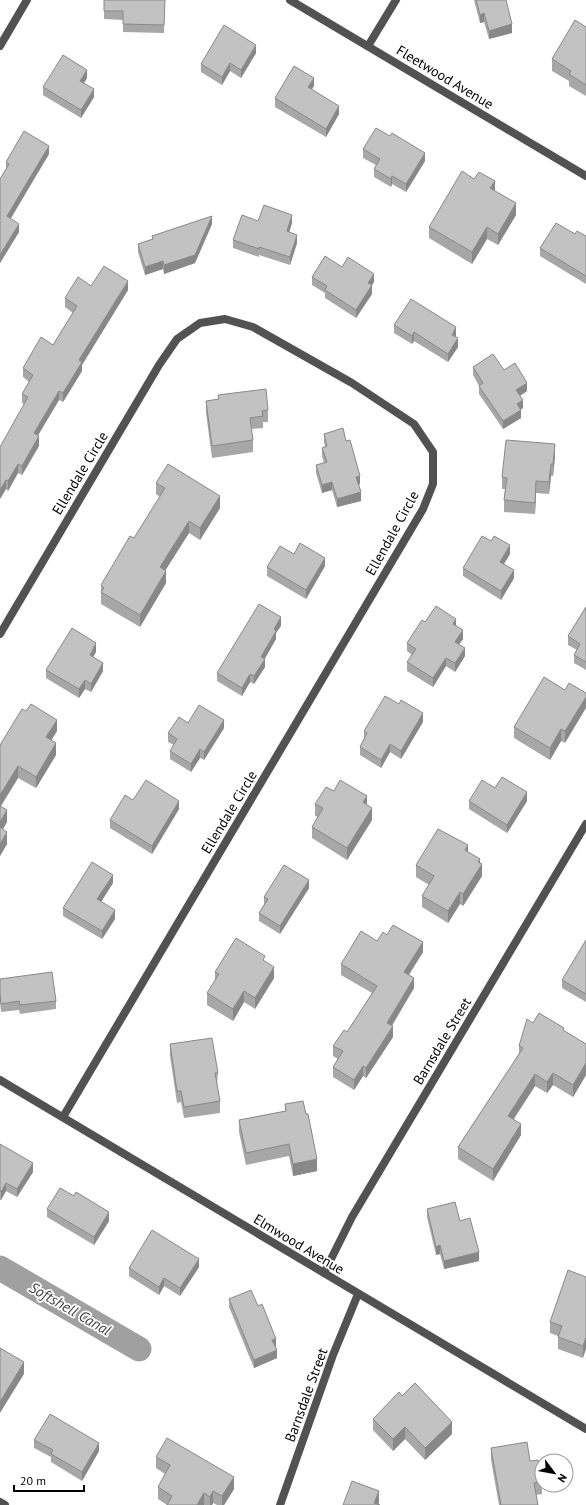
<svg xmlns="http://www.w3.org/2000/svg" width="586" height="1505" font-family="'PT Sans',sans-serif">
  <rect width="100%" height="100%" fill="#fff"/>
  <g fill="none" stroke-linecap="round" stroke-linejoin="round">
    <polyline stroke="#a0a0a0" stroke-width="25" points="0,1268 139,1349"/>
    <g stroke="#525252" stroke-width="8">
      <polyline points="290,0 586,176"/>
      <polyline points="0,46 27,0"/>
      <polyline points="368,46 396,0"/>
      <polyline points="0,634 159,365 177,339 200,323 225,319 253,327 352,383 414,424 433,452 433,484 423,509 63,1117"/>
      <polyline points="0,1080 586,1429"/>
      <polyline points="324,1273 352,1217 586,824"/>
      <polyline points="0,1502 5,1505"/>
      <polyline points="280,1505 333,1355 358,1294"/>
    </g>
  </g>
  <g fill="#a7a7a7">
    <polygon points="104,0 165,0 164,33 123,32 123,20 104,19"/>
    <polygon points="474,0 506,0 512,33 489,39 484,22 480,23"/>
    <polygon points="586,27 586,96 569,86 569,81 552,71 552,59"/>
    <polygon points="256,53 241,78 230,71 222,85 201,72 201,64"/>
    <polygon points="87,78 84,83 94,97 81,118 43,95 43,87"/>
    <polygon points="314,86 312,89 339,114 326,137 275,107 275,98"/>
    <polygon points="363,149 425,161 406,192 392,184 391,187 374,177 374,169 376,165 363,158"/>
    <polygon points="49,154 10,218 19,232 0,263 0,179 6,170 6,162"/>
    <polygon points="495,191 516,215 498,245 487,239 472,264 429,238 429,227"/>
    <polygon points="258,221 292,223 289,232 297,243 290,265 259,255 259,257 233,248 233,240"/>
    <polygon points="212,224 195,263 164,274 163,269 145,275 138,252 138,244 152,239 152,236"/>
    <polygon points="575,234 586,236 586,284 540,256 540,248"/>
    <polygon points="342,267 374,282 372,285 372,294 356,318 325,298 325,293 312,285 312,277"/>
    <polygon points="91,286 128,290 82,365 82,371 63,402 59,400 38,435 39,446 22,475 18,473 8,491 6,489 0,499 24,404 22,403 22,394 29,382 23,377 23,368 53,345 73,313 65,307 65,298"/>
    <polygon points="394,325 456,336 455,337 458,347 448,362 414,341 412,344 394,333"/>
    <polygon points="473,367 504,370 527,391 520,396 523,408 520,409 521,418 503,429 479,394 479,386 473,375"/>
    <polygon points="218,395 268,410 268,422 263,422 263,428 251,429 253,440 253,452 212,458 206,413 206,401 218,400"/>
    <polygon points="324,434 346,441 360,484 359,485 361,501 337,507 332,490 322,493 316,473 316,465 324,463 322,456 322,448 325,447 324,442"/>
    <polygon points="555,456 553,476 551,476 549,494 536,493 535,514 504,512 504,500 505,489 502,489 502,477"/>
    <polygon points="156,483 220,508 200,540 189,533 165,570 166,583 140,627 101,604 101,585 134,538 160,497 156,494"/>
    <polygon points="294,554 325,566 306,599 267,576 267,567"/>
    <polygon points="510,554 504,564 514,578 501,600 463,576 463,568"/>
    <polygon points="586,607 586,670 574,663 574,655 577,650 568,645 568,636"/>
    <polygon points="425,622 456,626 463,639 459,644 465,656 455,672 446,666 433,687 407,671 407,662 412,655 407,651 407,643"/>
    <polygon points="281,626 276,633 276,639 264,659 265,667 254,684 250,682 242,696 217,681 217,673"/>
    <polygon points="96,652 93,657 103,671 91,692 85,689 79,698 46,678 46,670"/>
    <polygon points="565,690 565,743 561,741 550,760 514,738 514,727"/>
    <polygon points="423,722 401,759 390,752 381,768 360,755 360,747 364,739 364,731"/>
    <polygon points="224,728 204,760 200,758 191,772 170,759 170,751 174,745 168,742 168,733"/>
    <polygon points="57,731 51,740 56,755 36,788 18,778 1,806 7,822 3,829 7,844 0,856 0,745"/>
    <polygon points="495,788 527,801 507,833 469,809 469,801"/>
    <polygon points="334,791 367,805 372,820 347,860 312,838 312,827 318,817 315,816 315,804"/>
    <polygon points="133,800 179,809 152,854 110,828 110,820"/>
    <polygon points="468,852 480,863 482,876 463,906 460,904 448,923 422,907 422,896 429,885 416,877 416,865"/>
    <polygon points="113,883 101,902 115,919 102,939 63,916 63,908"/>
    <polygon points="309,888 280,934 259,921 259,913 264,905 264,897"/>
    <polygon points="387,935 423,952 409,975 414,988 392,1026 393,1037 366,1078 363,1076 354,1090 333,1077 333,1067 338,1059 333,1056 333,1046 347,1032 372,993 341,975 341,964"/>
    <polygon points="586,940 586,1002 562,988 562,980"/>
    <polygon points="265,961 274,978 255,1009 244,1002 233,1021 207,1005 207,993 215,980 215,972"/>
    <polygon points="0,979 56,1001 56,1009 20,1014 19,1010 1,1012 0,1001"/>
    <polygon points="533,1023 564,1031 586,1044 586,1075 573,1097 553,1085 547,1093 535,1086 514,1119 521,1135 493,1181 458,1159 458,1147 519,1054 519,1046"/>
    <polygon points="170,1044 218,1073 217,1084 220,1101 220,1113 184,1118 181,1102 177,1103 170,1056"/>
    <polygon points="285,1104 317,1171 293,1176 289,1156 246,1165 239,1132 239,1120 285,1111"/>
    <polygon points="0,1144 33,1172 17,1197 6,1191 1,1200 0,1200"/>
    <polygon points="74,1196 109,1221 94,1245 47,1217 47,1209"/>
    <polygon points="427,1209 460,1221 479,1261 444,1269 440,1254 436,1255 427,1217"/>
    <polygon points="199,1267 180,1296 164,1286 159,1295 129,1276 129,1268"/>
    <polygon points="586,1277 583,1358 558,1349 558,1336 550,1333 550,1322"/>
    <polygon points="229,1299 276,1347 275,1347 277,1358 254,1368 229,1307"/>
    <polygon points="402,1396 452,1434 425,1460 405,1439 393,1451 373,1430 373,1419"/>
    <polygon points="34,1440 99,1451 82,1481 51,1462 51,1457 34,1448"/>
    <polygon points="491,1448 530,1461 542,1482 542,1494 536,1495 538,1505 499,1505 491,1460"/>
    <polygon points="156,1457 234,1489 224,1505 217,1505 213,1503 212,1505 167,1505 158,1499 158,1487 165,1474 156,1468"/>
  </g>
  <g fill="#888">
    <polygon points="484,13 484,22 480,23 480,15"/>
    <polygon points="512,24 512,33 489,39 489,31"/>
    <polygon points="256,45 256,53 241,78 241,70"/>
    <polygon points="230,63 230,71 222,85 222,77"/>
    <polygon points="87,70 87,78 80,89 80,81"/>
    <polygon points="314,78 314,86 308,95 308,87"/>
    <polygon points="94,89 94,97 81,118 81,110"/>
    <polygon points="339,106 339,114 326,137 326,129"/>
    <polygon points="49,146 49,154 7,225 7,216"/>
    <polygon points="425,153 425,161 406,192 406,184"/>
    <polygon points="392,176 392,184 391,187 391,179"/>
    <polygon points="495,181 495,193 490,188"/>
    <polygon points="516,203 516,215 498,245 498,234"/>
    <polygon points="292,215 292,223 287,239 287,231"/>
    <polygon points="212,216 212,224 195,263 164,274 164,265"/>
    <polygon points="19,224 19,232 0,263 0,255"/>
    <polygon points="487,227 487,239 472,264 472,252"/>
    <polygon points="297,235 297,243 290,265 290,257"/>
    <polygon points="163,261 163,269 145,275 145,267"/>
    <polygon points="374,274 374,282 368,291 368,283"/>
    <polygon points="128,281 128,290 82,365 82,371 63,402 63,393 79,360"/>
    <polygon points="372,285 372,294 356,318 356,310"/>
    <polygon points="456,327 456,336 452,343 452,335"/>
    <polygon points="414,332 414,341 412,344 412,336"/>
    <polygon points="458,338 458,347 448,362 448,354"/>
    <polygon points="527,383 527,391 516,398 516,390"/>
    <polygon points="59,391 59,400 34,442 34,433"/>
    <polygon points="523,400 523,408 517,412 517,404"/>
    <polygon points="521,410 521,418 503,429 503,421"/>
    <polygon points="39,436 39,446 22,475 22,466"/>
    <polygon points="555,444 555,456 553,476 553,464"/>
    <polygon points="18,464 18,473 8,491 8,481"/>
    <polygon points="551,464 551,476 549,494 549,482"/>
    <polygon points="360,476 360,484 356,485 356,477"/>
    <polygon points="6,480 6,489 0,499 0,490"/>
    <polygon points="536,481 536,493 535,514 535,503"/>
    <polygon points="332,482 332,490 322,493 322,485"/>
    <polygon points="361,492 361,501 337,507 337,499"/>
    <polygon points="220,496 220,508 200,540 200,528"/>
    <polygon points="189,521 189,533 160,579 160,567"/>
    <polygon points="510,545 510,554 500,570 500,562"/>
    <polygon points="325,558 325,566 306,599 306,590"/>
    <polygon points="514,570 514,578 501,600 501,591"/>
    <polygon points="166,571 166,583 140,627 140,615"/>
    <polygon points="281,617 281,626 276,633 276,639 263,662 265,659 265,667 254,684 254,676 261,657 274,629"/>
    <polygon points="456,619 456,627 453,624"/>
    <polygon points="463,630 463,639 455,650 455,642"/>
    <polygon points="96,643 96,652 90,663 90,655"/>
    <polygon points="465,648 465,656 455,672 455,663"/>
    <polygon points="446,658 446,666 433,687 433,678"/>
    <polygon points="103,663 103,671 91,692 91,684"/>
    <polygon points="250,674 250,682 242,696 242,688"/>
    <polygon points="85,680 85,689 79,698 79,689"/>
    <polygon points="586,697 586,708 565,743 565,731"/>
    <polygon points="423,713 423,722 401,759 401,751"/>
    <polygon points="57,720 57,731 46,749 46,737"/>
    <polygon points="224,720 224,728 204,760 204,752"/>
    <polygon points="561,729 561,741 550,760 550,748"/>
    <polygon points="56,743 56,755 36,788 36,777"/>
    <polygon points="390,744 390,752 381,768 381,760"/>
    <polygon points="200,749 200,758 191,772 191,764"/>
    <polygon points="18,766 18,778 0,807 0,795"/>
    <polygon points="527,792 527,801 507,833 507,825"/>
    <polygon points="367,796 367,808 363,802"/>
    <polygon points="179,801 179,809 152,854 152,846"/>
    <polygon points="372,808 372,820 347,860 347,848"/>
    <polygon points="7,810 7,822 0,834 0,822"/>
    <polygon points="7,832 7,844 0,856 0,844"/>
    <polygon points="468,845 468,857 465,850"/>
    <polygon points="480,859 480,867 482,864 482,876 463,906 463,894"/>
    <polygon points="113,875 113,883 97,908 97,899"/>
    <polygon points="309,880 309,888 280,934 280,926"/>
    <polygon points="460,892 460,904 448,923 448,911"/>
    <polygon points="115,910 115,919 102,939 102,931"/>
    <polygon points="423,942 423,952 404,982 404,972"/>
    <polygon points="274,967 274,978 255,1009 255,998"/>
    <polygon points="414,978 414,988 387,1033 387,1023"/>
    <polygon points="244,991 244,1002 233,1021 233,1009"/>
    <polygon points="393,1026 393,1037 366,1078 366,1068"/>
    <polygon points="586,1063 586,1075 573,1097 573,1085"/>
    <polygon points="363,1066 363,1076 354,1090 354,1080"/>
    <polygon points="553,1073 553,1085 547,1093 547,1082"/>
    <polygon points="535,1074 535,1086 508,1127 508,1116"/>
    <polygon points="521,1124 521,1135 493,1181 493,1169"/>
    <polygon points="317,1159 317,1171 293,1176 293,1164"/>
    <polygon points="33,1163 33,1172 17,1197 17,1189"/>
    <polygon points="6,1183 6,1191 1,1200 1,1192"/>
    <polygon points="109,1212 109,1221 94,1245 94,1237"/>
    <polygon points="440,1245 440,1254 436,1255 436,1247"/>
    <polygon points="479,1252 479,1261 444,1269 444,1261"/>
    <polygon points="199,1259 199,1267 180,1296 180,1288"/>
    <polygon points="164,1278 164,1286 159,1295 159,1287"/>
    <polygon points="586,1337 586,1349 583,1358 583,1346"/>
    <polygon points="276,1339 276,1347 272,1348 272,1340"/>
    <polygon points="277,1350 277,1358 254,1368 254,1360"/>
    <polygon points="24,1362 24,1374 0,1413 0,1402"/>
    <polygon points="452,1422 452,1434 425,1460 425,1448"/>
    <polygon points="405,1427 405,1439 393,1451 393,1439"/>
    <polygon points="99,1443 99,1451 82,1481 82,1472"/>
    <polygon points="234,1477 234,1489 224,1505 222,1505 222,1496"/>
    <polygon points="213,1491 213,1503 212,1505 210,1505 210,1497"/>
    <polygon points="379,1491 379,1503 378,1505 374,1503"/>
    <polygon points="204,1493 204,1505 197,1505"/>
  </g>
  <g fill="#c2c2c2" stroke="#888">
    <polygon points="104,0 165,0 164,25 123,24 123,11 104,11"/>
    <polygon points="476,0 506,0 512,24 489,31 484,13 480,15"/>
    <polygon points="575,20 586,27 586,85 569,74 571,71 552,59"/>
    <polygon points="224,25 256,45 241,70 230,63 222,77 201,64"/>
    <polygon points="63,55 87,70 80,81 94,89 81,110 43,87"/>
    <polygon points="294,66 314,78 308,87 339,106 326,129 275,98"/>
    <polygon points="376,128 390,136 392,133 425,153 406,184 392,176 391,179 374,169 380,159 363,149"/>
    <polygon points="24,131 49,146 7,216 19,224 0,255 0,179 9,164 6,162"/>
    <polygon points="462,171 474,179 479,172 495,181 490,188 516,203 498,234 487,227 472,252 429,227"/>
    <polygon points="264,205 292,215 287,231 297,235 290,257 259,247 259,249 233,240 242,215 258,221"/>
    <polygon points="212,216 195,255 164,265 163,261 145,267 138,244 153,239 152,236"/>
    <polygon points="556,223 575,234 577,231 586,236 586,276 540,248"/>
    <polygon points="325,256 342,267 348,257 374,274 368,283 372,285 356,310 325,290 327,286 312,277"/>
    <polygon points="104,266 128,281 79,360 82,362 63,393 59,391 34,433 39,436 22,466 18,464 8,481 6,480 0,490 0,447 28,397 22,394 33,375 23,368 41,337 53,345 77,306 65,298 78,277 91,286"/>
    <polygon points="411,299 456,327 452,335 458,338 448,354 414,332 412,336 394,325"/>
    <polygon points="493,354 504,370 515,363 527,383 516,390 523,400 517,404 521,410 503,421 479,386 483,383 473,367"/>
    <polygon points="266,389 268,410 262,411 263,416 250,418 253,440 212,446 206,401 219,399 218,395"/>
    <polygon points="343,428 346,441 350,440 360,476 356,477 361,492 337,499 332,482 322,485 316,465 327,462 322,448 327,446 324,434"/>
    <polygon points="506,440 555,444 553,464 551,464 549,482 536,481 535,503 504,500 507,478 502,477"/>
    <polygon points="168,464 220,496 200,528 189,521 160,567 166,571 140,615 101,592 104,588 101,585 130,536 134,538 165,488 156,483"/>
    <polygon points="482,536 491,541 494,536 510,545 500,562 514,570 501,591 463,568"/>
    <polygon points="300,543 325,558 306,590 267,567 280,546 294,554"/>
    <polygon points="259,604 281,617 274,629 276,631 261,657 265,659 254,676 250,674 242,688 217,673"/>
    <polygon points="436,606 456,619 453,624 463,630 455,642 465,648 455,663 446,658 433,678 407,662 416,649 407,643 422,620 425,622"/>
    <polygon points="586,607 586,662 574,655 580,644 568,636"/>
    <polygon points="72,628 96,643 90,655 103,663 91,684 85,680 79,689 46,670"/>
    <polygon points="544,677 565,690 569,683 586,693 586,697 565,731 561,729 550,748 514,727"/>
    <polygon points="385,696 399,704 401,700 423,713 401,751 390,744 381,760 360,747 367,733 364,731"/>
    <polygon points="31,704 57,720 46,737 56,743 36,777 18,766 0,795 0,745 22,709 26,711"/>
    <polygon points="199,705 224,720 204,752 200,749 191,764 170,751 177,739 168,733 179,717 188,723"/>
    <polygon points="502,777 527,792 507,825 469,801 482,780 495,788"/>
    <polygon points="146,780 179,801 152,846 110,820 125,795 133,800"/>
    <polygon points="340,780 367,796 363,802 372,808 347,848 312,827 323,808 315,804 326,787 334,791"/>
    <polygon points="0,806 7,810 0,822"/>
    <polygon points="0,827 7,832 0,844"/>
    <polygon points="438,829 468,845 465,850 480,859 478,862 482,864 463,894 460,892 448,911 422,896 434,876 416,865"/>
    <polygon points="92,862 113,875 97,899 115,910 102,931 63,908"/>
    <polygon points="284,865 309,880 280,926 259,913 268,899 264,897"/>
    <polygon points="393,925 423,942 404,972 414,978 387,1023 393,1026 366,1068 363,1066 354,1080 333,1067 343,1051 333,1046 344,1030 347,1032 377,986 341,964 361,931 377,941 383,932 387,935"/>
    <polygon points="236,938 265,956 263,960 274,967 255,998 244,991 233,1009 207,993 219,974 215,972"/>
    <polygon points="586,940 586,994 562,980"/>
    <polygon points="52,972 56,1001 20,1005 19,1001 1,1004 0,993 0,979"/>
    <polygon points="539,1013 564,1028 563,1030 586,1044 586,1063 573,1085 553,1073 547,1082 535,1074 508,1116 521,1124 493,1169 458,1147 523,1048 519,1046 527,1019 533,1023"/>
    <polygon points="212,1038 218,1073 215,1073 220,1101 184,1107 181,1091 177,1091 170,1044"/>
    <polygon points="303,1101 306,1114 308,1114 317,1159 293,1164 289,1144 246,1153 239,1120 286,1111 285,1104"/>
    <polygon points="0,1144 33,1163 17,1189 6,1183 1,1192 0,1191"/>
    <polygon points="60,1188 74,1196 76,1192 109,1212 94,1237 47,1209"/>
    <polygon points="455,1202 460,1221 470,1218 479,1252 444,1261 440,1245 436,1247 427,1209"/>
    <polygon points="152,1230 199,1259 180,1288 164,1278 159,1287 129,1268"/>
    <polygon points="568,1270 586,1277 586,1337 583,1346 558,1337 562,1326 550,1322"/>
    <polygon points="251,1290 258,1306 262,1304 276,1339 272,1340 277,1350 254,1360 229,1299"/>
    <polygon points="0,1348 24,1362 0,1402"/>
    <polygon points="415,1383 452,1422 425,1448 405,1427 393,1439 373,1419 399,1392 402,1396"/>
    <polygon points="50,1414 99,1443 82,1472 51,1454 53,1450 34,1440"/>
    <polygon points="167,1438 234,1477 222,1496 213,1491 210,1497 204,1493 197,1505 167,1505 172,1496 158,1487 170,1465 156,1457"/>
    <polygon points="527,1442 530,1461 538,1460 542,1482 534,1483 538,1505 501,1505 491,1448"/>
    <polygon points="352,1481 379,1491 374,1503 380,1505 343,1505"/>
  </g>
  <g text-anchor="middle" stroke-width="3.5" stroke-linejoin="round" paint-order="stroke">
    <g font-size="14" fill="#000" stroke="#fff">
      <text transform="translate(445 77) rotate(31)" y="5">Fleetwood Avenue</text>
      <text transform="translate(80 473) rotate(-59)" y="5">Ellendale Circle</text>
      <text transform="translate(392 533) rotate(-61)" y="5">Ellendale Circle</text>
      <text transform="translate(229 812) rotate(-59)" y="5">Ellendale Circle</text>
      <text transform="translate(442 1041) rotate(-59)" y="5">Barnsdale Street</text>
      <text transform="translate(299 1244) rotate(31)" y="5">Elmwood Avenue</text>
      <text transform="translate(306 1395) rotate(-70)" y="5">Barnsdale Street</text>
    </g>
    <g font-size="15" font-style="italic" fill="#414141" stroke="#fff">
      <text transform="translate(70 1309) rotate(30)" y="5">Softshell Canal</text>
    </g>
  </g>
  <g transform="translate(554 1473) rotate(122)"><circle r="19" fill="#ffffff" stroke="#999999"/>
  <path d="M0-3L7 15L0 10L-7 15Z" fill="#000000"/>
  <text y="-6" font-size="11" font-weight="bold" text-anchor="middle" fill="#000000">N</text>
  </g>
  <path d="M14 1485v6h70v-6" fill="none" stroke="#000000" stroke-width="2"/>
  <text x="20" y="1485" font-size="12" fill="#000000" stroke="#ffffff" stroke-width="3" paint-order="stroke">20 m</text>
</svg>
